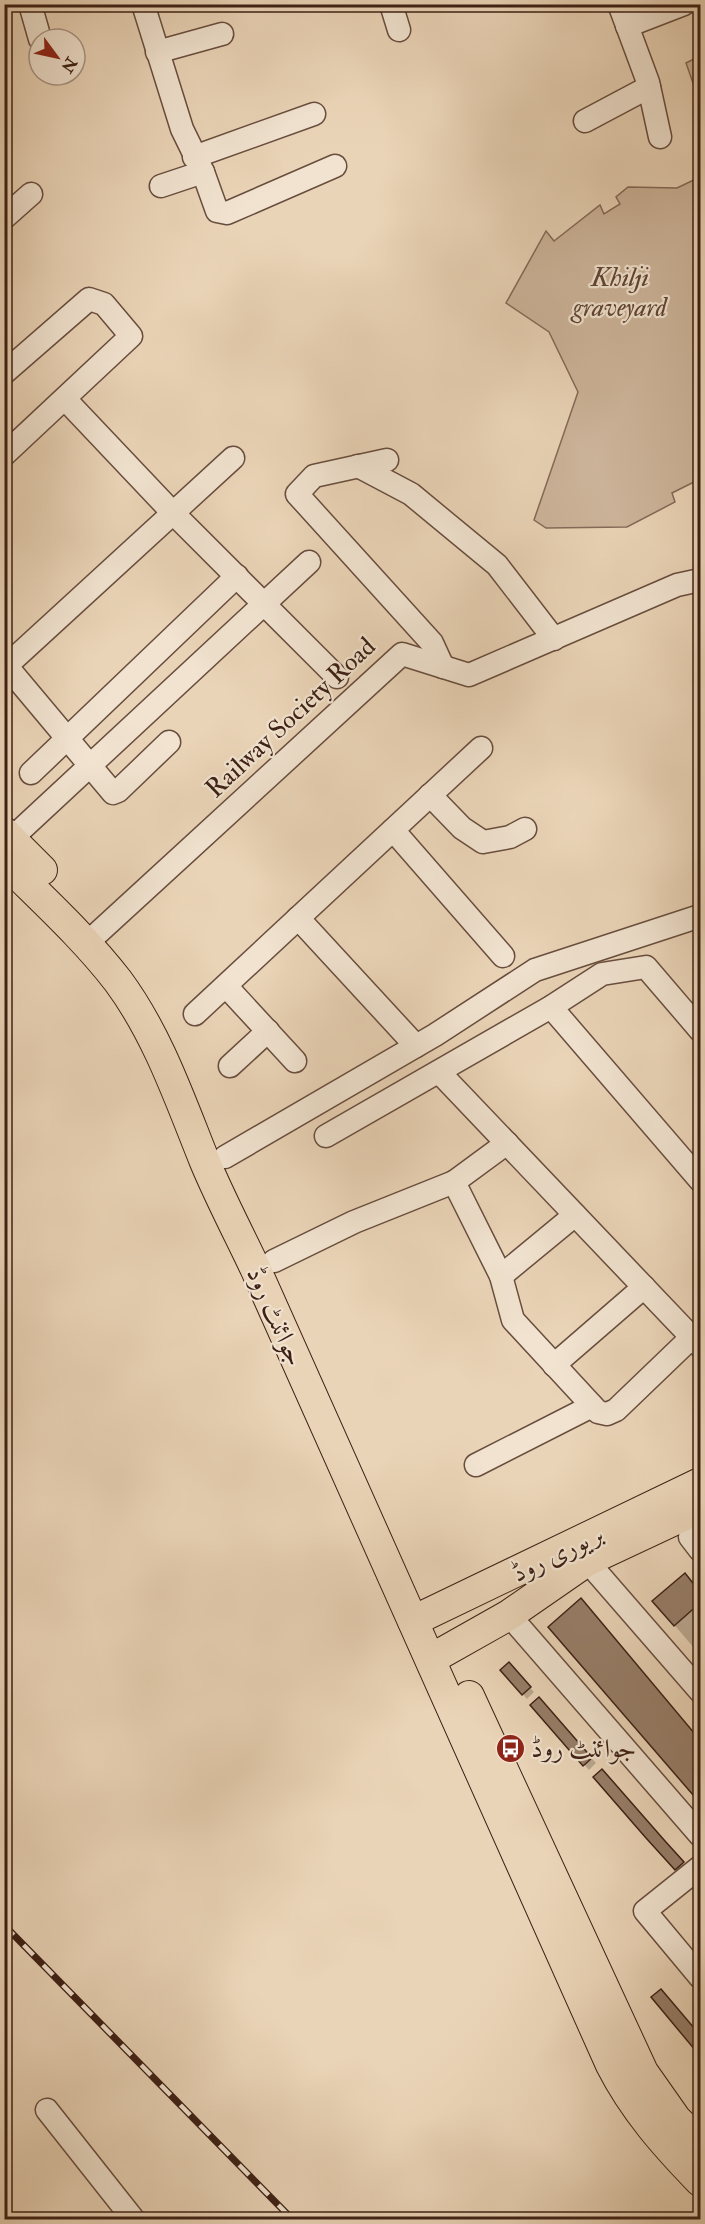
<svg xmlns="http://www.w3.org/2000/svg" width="705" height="2224" font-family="'IM FELL Double Pica',Amiri,serif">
  <rect width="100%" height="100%" fill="#ead4b7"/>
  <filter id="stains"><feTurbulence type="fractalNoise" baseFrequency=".00333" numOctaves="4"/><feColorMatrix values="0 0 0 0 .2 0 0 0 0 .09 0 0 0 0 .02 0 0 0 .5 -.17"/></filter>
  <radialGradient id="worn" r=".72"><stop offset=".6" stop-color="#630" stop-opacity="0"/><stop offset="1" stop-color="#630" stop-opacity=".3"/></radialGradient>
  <g fill="#cdb59b" stroke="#856a58" stroke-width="1.5">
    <polygon points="700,56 700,103 686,63"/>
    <polygon points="700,177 700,479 672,493 675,502 627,527 546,528 534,520 578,392 549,332 506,303 546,231 554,241 600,205 604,214 620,204 616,197 628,187 677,188"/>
  </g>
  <g fill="#0003">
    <polygon points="689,1580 700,1593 700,1655 654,1601"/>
    <polygon points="585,1605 700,1741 700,1800 697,1796"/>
    <polygon points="513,1669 534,1692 527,1699 502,1670"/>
    <polygon points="543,1704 596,1763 589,1770 532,1705"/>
    <polygon points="606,1776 687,1868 680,1874 676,1869"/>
  </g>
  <g fill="#977e69" stroke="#3d2015" stroke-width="1.5">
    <polygon points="685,1573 700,1592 700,1603 674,1626 652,1601"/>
    <polygon points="581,1598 700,1740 700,1803 548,1627"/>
    <polygon points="509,1662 531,1687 522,1695 500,1670"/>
    <polygon points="539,1697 592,1758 583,1766 530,1705"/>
    <polygon points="602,1769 665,1841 684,1862 675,1870 646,1838 593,1777"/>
    <polygon points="661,1989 700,2035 700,2056 651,1997"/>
  </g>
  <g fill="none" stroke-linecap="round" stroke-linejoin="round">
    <defs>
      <g id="minor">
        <polyline points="30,4 40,39"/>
        <polyline points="143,4 182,129 203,172 217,211 227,213 335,166"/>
        <polyline points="391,4 399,30"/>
        <polyline points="619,4 648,82 660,137"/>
        <polyline points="627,26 684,4"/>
        <polyline points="157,52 222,34"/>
        <polyline points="585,121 649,87"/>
        <polyline points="194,157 314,114"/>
        <polyline points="161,186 203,172"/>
        <polyline points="4,218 31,194"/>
        <polyline points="4,373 89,299 104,304 131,336 4,455"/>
        <polyline points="65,399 173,513 337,677"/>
        <polyline points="387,460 314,476 297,494 432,643 443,667"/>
        <polyline points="358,466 411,494 497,565 554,639"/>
        <polyline points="4,663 113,793 118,791 169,742"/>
        <polyline points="4,668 233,458"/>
        <polyline points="31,773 237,576"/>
        <polyline points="430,795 462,828 483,842 510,837 525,829"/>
        <polyline points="393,830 503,956"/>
        <polyline points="11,839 309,562"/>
        <polyline points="298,918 416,1046"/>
        <polyline points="87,943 402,654 469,675 677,585 700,580"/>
        <polyline points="226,986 295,1061"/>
        <polyline points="551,1007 700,1180"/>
        <polyline points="195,1014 481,748"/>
        <polyline points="230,1066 268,1031"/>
        <polyline points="439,1072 700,1346"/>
        <polyline points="326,1136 551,1007 602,974 646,967 700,1030"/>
        <polyline points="225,1157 435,1035 535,970 700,916"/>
        <polyline points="454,1182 501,1276 513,1320 598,1412 607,1414 616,1410 692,1337"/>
        <polyline points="274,1261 354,1222 454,1182 507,1143"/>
        <polyline points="501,1276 575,1215"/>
        <polyline points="554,1365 644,1287"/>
        <polyline points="476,1465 592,1406"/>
        <polyline points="690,1537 700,1550"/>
        <polyline points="587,1561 700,1691"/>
        <polyline points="509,1615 700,1835"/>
        <polyline points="700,1867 645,1911 700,1977"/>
        <polyline points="47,2110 134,2220"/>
      </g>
      <g id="major">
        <polyline points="4,832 42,870"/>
        <path d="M4,861C43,900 84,937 118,981C158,1035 180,1100 205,1162C220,1198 239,1234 256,1270L611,2065C634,2110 665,2145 700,2181"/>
        <polyline points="413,1621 700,1483"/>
        <polyline points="431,1659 509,1615 587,1561 700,1508"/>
        <polyline points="469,1696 643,2072 676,2119 700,2143"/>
      </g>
    </defs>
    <use href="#minor" stroke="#684d3e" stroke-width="25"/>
    <use href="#major" stroke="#3d2015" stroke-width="32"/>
    <use href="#minor" stroke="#f1e3d0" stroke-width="22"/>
    <use href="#major" stroke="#ead4b7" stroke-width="30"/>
    <defs>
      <polyline id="rail" points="4,1925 293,2220"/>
    </defs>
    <use href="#rail" stroke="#3d2015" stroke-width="7"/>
    <use href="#rail" stroke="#f1e3d0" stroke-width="4.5" stroke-dasharray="14" stroke-linecap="butt"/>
  </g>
  <defs>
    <symbol id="bus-disc" viewBox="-11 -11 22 22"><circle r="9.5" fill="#8f2418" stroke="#f1e3d0"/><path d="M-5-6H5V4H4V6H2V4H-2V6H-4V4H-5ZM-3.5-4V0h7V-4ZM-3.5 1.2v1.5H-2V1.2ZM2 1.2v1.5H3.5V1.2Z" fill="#fff"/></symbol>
  </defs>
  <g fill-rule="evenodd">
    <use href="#bus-disc" x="494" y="1732" width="33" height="33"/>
  </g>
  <g text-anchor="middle" stroke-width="4.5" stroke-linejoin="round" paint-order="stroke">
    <g font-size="26" font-style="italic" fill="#614536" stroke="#f1e3d0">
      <text x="620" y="286">Khilji<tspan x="620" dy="30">graveyard</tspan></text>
    </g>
    <g font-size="26" fill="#3d2015" stroke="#f1e3d0">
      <text transform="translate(290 717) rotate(-43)" y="9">Railway Society Road</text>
      <text transform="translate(276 1316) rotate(66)" y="9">جوائنٹ روڈ</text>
      <text transform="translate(557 1553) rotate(-26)" y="9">بریوری روڈ</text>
    </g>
    <g font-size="26" fill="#3d2015" stroke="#f1e3d0" text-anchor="start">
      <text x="531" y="1757">جوائنٹ روڈ</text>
    </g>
  </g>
  <rect width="705" height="2224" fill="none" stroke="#ead4b7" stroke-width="24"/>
  <rect x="6" y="6" width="693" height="2212" fill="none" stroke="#3d2015" stroke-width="3"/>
  <rect x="12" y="12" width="681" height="2200" fill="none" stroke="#3d2015" stroke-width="1.5"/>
  <g transform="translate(57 57) rotate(123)"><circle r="28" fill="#f1e3d0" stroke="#a99585" stroke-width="1.5"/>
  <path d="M0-4.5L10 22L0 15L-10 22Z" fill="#8f2418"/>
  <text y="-9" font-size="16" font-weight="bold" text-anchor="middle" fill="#3d2015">N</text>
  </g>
  <rect width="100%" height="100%" filter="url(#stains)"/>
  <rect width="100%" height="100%" fill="url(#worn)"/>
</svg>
